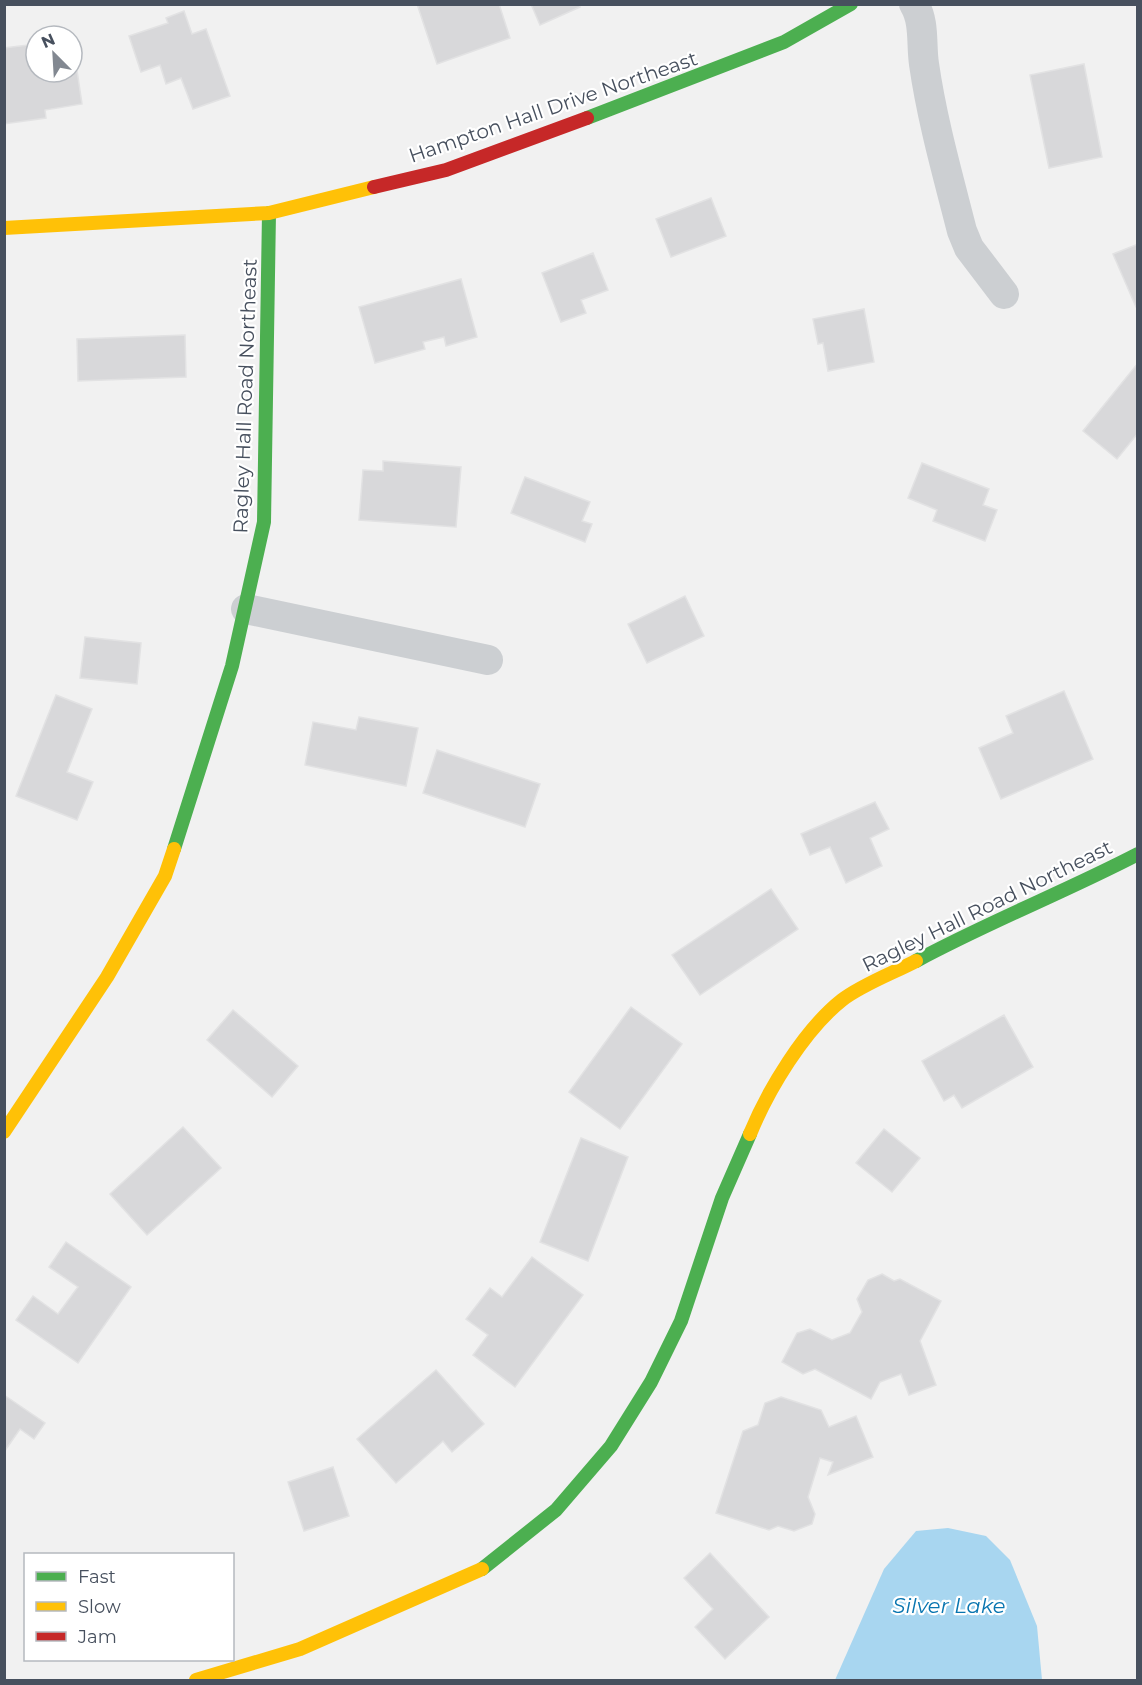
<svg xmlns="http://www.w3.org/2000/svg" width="1142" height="1685" font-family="Montserrat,sans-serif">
  <rect width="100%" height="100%" fill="#f1f1f1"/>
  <polygon fill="#a8d6f0" points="948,1528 986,1536 1010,1560 1037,1626 1042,1680 835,1680 884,1569 916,1531"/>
  <g fill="#d8d8da" stroke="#e2e2e3" stroke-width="1.5">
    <polygon points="417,4 499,4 510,38 437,64"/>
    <polygon points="531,4 579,4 580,7 540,25"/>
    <polygon points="184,11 192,34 206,29 230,96 193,109 181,78 166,84 160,65 141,72 129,36 168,23 166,18"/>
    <polygon points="36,44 36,72 72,72 72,57 75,57 82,104 45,110 46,118 4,124 4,48"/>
    <polygon points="1084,64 1102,157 1049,168 1030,75"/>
    <polygon points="711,198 726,236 671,257 656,219"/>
    <polygon points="1138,244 1138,307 1136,307 1113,254"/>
    <polygon points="593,253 608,290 581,300 586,313 561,322 542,273"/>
    <polygon points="461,279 477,337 446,346 444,337 423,342 425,349 375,363 359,307"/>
    <polygon points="864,309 874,362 828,371 823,343 818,344 813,319"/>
    <polygon points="185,335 186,377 78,381 77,339"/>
    <polygon points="1138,363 1138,433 1117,459 1083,431"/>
    <polygon points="383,461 461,467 456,527 359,520 363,470 383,471"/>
    <polygon points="922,463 989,489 983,505 997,510 985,541 933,521 937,510 908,498"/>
    <polygon points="525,477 590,502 582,521 592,524 585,542 511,513"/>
    <polygon points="685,596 704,636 647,663 628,624"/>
    <polygon points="85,637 141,643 137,684 80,678"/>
    <polygon points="1064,691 1093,759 1001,799 979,748 1013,733 1006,716"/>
    <polygon points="56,695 92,709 67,772 93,782 77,820 16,796"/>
    <polygon points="359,717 418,728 406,786 305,765 313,722 356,730"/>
    <polygon points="437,750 540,784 525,827 423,793"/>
    <polygon points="875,802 889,829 870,838 882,866 846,883 830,847 810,855 801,834"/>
    <polygon points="771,889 798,929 700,995 672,955"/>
    <polygon points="631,1007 682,1044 620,1129 569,1092"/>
    <polygon points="233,1010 298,1066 272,1097 207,1040"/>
    <polygon points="1004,1015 1033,1067 962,1108 954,1095 944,1101 922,1061"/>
    <polygon points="183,1127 221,1168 147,1235 110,1194"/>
    <polygon points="884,1129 920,1158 892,1192 856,1163"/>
    <polygon points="581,1138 628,1157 588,1261 540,1242"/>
    <polygon points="66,1242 131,1287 78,1363 16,1320 33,1296 58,1314 78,1287 49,1267"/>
    <polygon points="532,1257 583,1295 515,1387 473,1355 488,1335 466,1319 490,1288 502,1297"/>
    <polygon points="882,1274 894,1281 900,1279 941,1301 920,1341 936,1385 909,1395 901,1374 880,1382 871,1399 815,1369 803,1374 782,1362 797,1333 810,1329 832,1340 850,1333 862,1312 857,1299 868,1280"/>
    <polygon points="436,1370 484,1424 452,1452 443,1441 396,1483 357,1439"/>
    <polygon points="4,1395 45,1423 34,1439 20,1429 4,1452"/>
    <polygon points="781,1397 821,1410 829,1427 856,1416 873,1457 828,1475 833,1462 820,1458 808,1497 815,1514 812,1524 794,1531 778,1526 769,1530 716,1513 743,1431 758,1425 765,1403"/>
    <polygon points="333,1467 349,1516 304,1531 288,1482"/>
    <polygon points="710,1553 769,1617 725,1659 695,1627 713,1609 684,1578"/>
  </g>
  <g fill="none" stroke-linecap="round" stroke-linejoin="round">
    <g stroke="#cccfd2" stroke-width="30">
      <path d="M914,4C925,22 921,44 924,64C932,120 948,176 962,231L969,248L1004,294"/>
      <polyline points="246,609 488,660"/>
    </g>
    <g stroke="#4caf50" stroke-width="14">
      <polyline points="587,118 784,42 851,4"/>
      <polyline points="174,849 232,666 264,522 269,213"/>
      <path d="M916,961C988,922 1065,892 1138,854"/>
      <polyline points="482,1569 556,1510 611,1446 651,1382 681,1321 722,1198 750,1134"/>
    </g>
    <g stroke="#ffc107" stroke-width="14">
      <polyline points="4,228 269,213 374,187"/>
      <polyline points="4,1132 107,977 165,876 174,849"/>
      <path d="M750,1134C768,1090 804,1030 842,1000C861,985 893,973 916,961"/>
      <polyline points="196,1680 300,1649 482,1569"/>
    </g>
    <polyline stroke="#c62828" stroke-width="14" points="374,187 446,170 587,118"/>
  </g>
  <g text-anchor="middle" stroke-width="4.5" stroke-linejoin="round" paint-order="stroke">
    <g font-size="20" fill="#47505e" stroke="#fff">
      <text transform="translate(553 107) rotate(-19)" y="7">Hampton Hall Drive Northeast</text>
      <text transform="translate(245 396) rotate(-88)" y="7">Ragley Hall Road Northeast</text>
      <text transform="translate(987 906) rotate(-26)" y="7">Ragley Hall Road Northeast</text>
    </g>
    <g font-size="21" font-style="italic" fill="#0875b0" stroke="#fff">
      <text x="949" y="1613">Silver Lake</text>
    </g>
  </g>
  <rect width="1142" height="1685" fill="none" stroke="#47505e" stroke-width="12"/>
  <rect x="24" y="1553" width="210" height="108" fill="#ffffff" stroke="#b5b9bf" stroke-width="1.5"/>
  <rect x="36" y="1572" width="30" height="9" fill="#4caf50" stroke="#b5b9bf" stroke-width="1.5"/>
  <text x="78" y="1583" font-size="18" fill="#47505e">Fast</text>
  <rect x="36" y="1602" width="30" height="9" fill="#ffc107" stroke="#b5b9bf" stroke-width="1.5"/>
  <text x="78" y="1613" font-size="18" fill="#47505e">Slow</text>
  <rect x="36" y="1632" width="30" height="9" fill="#c62828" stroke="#b5b9bf" stroke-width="1.5"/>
  <text x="78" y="1643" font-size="18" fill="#47505e">Jam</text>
  <g transform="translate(54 54) rotate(336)"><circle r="28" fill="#ffffff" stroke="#b5b9bf" stroke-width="1.5"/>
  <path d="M0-4.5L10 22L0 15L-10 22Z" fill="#828891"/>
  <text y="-9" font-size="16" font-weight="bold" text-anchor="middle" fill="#47505e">N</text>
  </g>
</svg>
